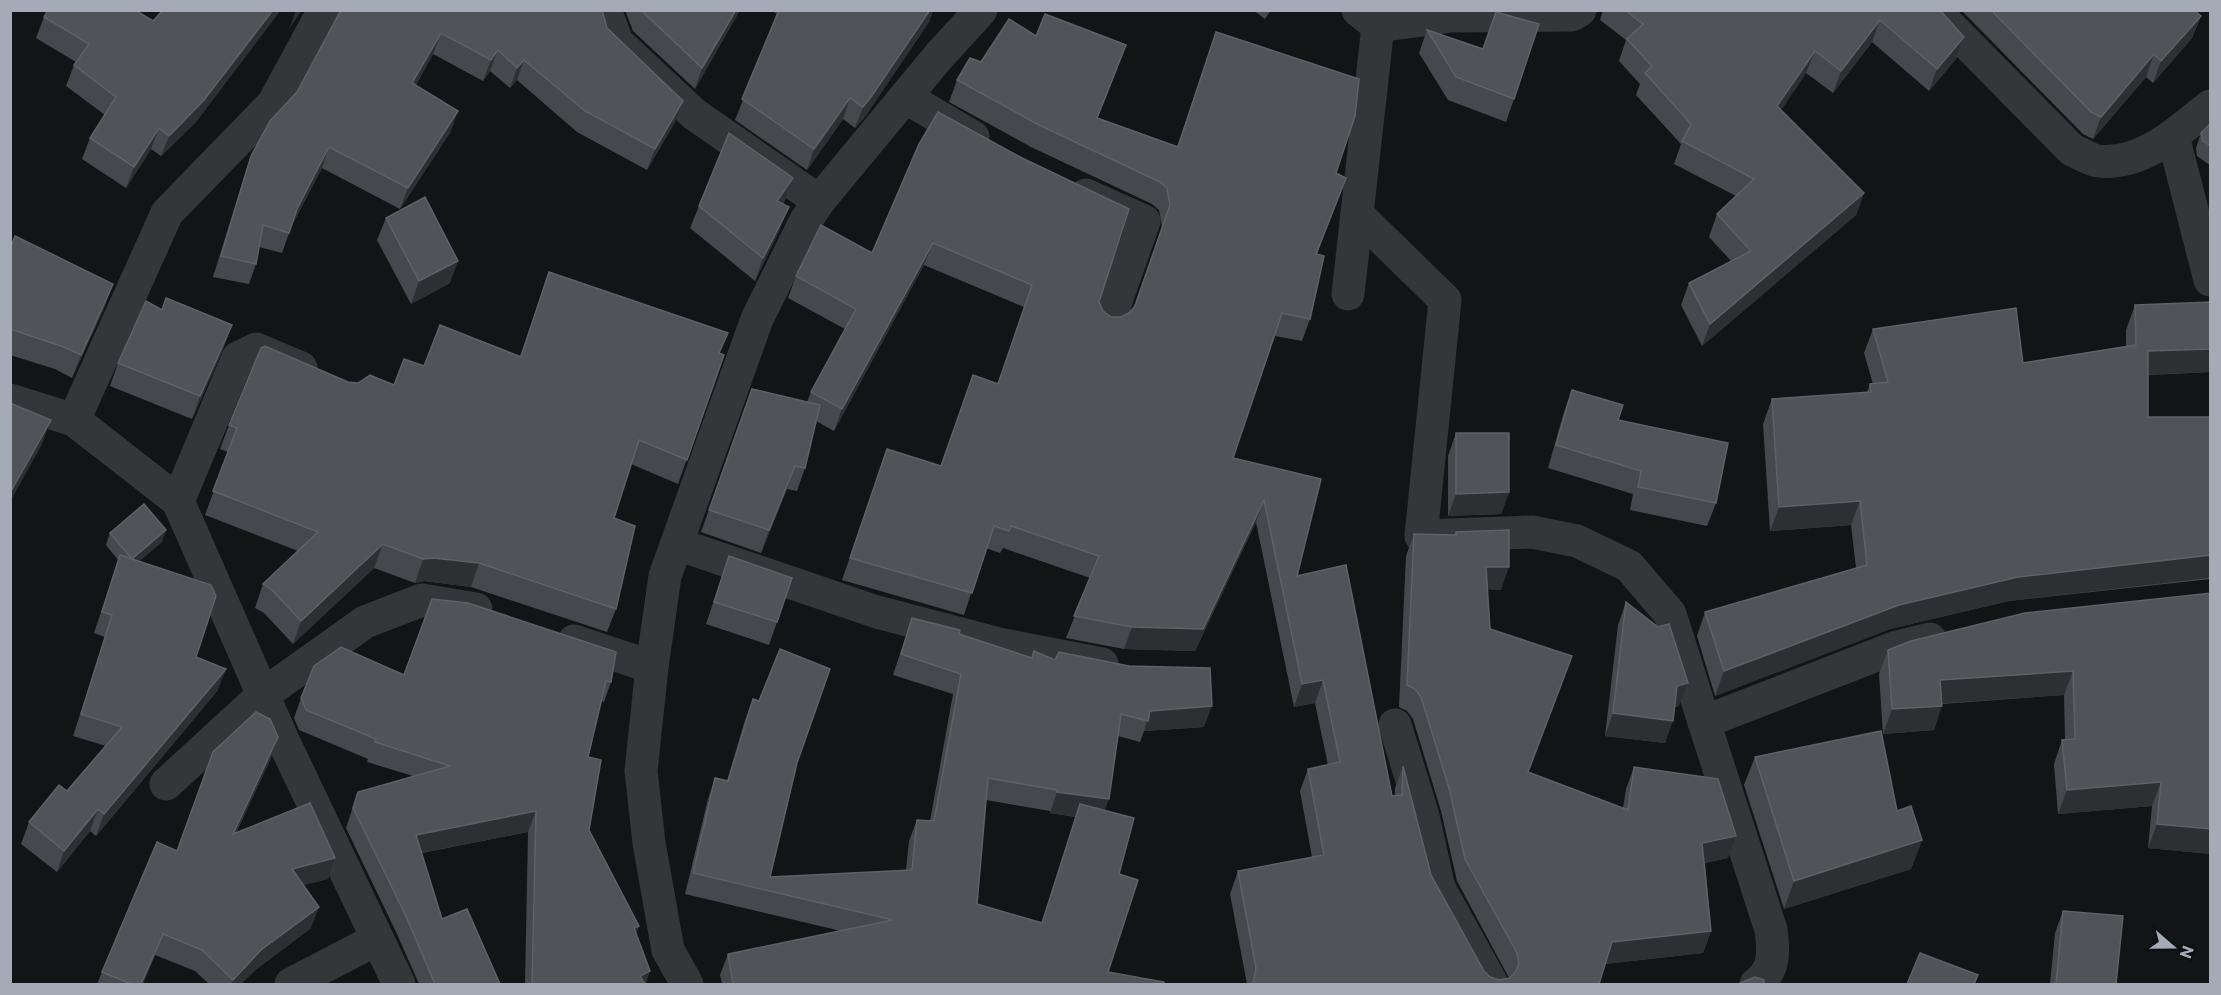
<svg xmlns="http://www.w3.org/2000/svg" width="2221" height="995" font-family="Commissioner,sans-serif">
  <rect width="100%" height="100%" fill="#131415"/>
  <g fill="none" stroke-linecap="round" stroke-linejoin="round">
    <g stroke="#34363a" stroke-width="33">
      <polyline points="605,10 617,42 694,114 819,201"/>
      <polyline points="1358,10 1378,26 1452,16 1572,15 1580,10"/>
      <path d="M1934,10L2072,150C2080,153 2090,160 2098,161C2142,166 2179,131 2210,106"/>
      <polyline points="905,97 973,137"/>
      <polyline points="2173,136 2210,280"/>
      <polyline points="1086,195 1144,221 1109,321"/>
      <polyline points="1357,214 1445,300 1421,536 1532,532 1577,541 1629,566 1670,614 1704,722"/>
      <polyline points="1348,294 1378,26"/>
      <polyline points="10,400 74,420 178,501 282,738 399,984"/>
      <polyline points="74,420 167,213 273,104 324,10"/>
      <polyline points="178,501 238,358 256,349 301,368"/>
      <polyline points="677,544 877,612 999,644 1102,664"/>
      <polyline points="574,641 652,667"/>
      <polyline points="1395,725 1423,816 1439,888 1492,984"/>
      <polyline points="166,784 264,694 365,622 422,600 476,609"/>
      <polyline points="291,984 377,939"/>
      <polyline points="687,984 668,950 649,843 641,771 652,667 665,576 757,319 805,222 819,201 939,56 981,10"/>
      <path d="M1756,984C1775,971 1774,952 1771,930L1704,722L1897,647L1930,639"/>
    </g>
  </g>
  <g fill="#46484d" fill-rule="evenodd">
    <polygon points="48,10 197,121 161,156 151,149 126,188 82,159 90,138 105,115 66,86 74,65 76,62 36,38 44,17"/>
    <polygon points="341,10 607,28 675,122 647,170 577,132 517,80 510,88 490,71 483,81 433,54 416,85 451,131 400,209 322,168 292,225 282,253 259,247 256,264 249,284 213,277 244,177 251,156 297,92"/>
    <polygon points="625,10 740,10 695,89 633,31"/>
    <polygon points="771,10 933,10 929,22 864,118 855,128 843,119 807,170 735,120 777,14"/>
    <polygon points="1253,10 1271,10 1265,19"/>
    <polygon points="1603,10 1940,10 1964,37 1956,59 1929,91 1872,42 1833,93 1806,73 1781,110 1864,193 1856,215 1702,346 1681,305 1689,283 1731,261 1709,237 1717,214 1736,196 1674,164 1681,144 1636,95 1640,84 1619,61 1626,40 1600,20"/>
    <polygon points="1961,10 2196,10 2195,11 2201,16 2192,38 2153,83 2146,77 2093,139 2083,134"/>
    <polygon points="1496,12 1514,99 1506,122 1448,100 1419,53 1427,30 1483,49"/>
    <polygon points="1216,32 1336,173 1346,178 1317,254 1310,319 1302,341 1275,336 1233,458 1321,479 1297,576 1392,796 1395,796 1395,788 1403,766 1431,875 1484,971 1490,977 1499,980 1509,978 1457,881 1441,811 1413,719 1407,711 1399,707 1406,556 1414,534 1454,535 1456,532 1501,590 1487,589 1490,629 1528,772 1623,808 1626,789 1634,767 1728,858 1705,863 1711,931 1703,953 1605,964 1599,984 1247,984 1230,894 1238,871 1312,857 1300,791 1308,769 1328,765 1315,703 1294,707 1256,522 1195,651 1124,649 1066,638 1090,578 1003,548 1000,553 986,548 964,615 842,580 887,449 941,466 998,384 1024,307 924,265 834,431 816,421 805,468 797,491 787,489 761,553 701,532 752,389 807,402 811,392 845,329 788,298 796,276 872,253 919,144 1099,302 1103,311 1111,317 1121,317 1129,313 1134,306 1162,227 1159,210 1152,204 1031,147 949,102 957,80 981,62 1036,36 1118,67 1097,119 1177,147"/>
    <polygon points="2211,123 2211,166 2197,156 2196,148 2201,133"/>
    <polygon points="793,178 785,200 783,204 780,229 755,281 690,228 699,206"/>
    <polygon points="386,218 450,283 411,304 377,240"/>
    <polygon points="10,248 105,306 72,378 55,369 10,355"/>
    <polygon points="549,272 724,355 678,484 631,464 614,518 616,609 607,632 471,587 424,581 415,583 374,568 293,644 264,613 255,608 263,584 298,551 205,515 228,452 220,449 229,425 348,382 394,385 424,366 520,356"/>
    <polygon points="2211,302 2211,372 2148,375 2148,417 2211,417 2211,579 2009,601 1890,629 1715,696 1697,636 1705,612 1856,568 1851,525 1770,531 1763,424 1772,399 1867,392 1870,384 1873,384 1864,353 1873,329 2023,363 2126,346 2126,330 2135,305"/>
    <polygon points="162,310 224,347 192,419 110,386 118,363"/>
    <polygon points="1572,390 1618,420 1716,503 1707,526 1630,510 1633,494 1548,468 1564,412"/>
    <polygon points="1456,433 1509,492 1501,514 1448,516 1448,456"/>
    <polygon points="110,533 162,542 139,561 196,657 218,690 96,836 90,831 57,872 21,844 29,822 67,791 106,746 73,736 105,637 94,633 118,560 106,545"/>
    <polygon points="729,556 777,622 769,645 706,624"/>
    <polygon points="2211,593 2211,854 2148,848 2152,806 2058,814 2054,764 2062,740 2065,740 2064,695 1942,704 1934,730 1883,734 1879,674 1888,650"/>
    <polygon points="432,599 611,682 604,702 601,701 588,757 589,830 639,926 636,934 646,984 525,984 528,832 422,853 442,919 500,984 419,984 397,934 346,828 358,792 413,776 367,762 368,759 299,730 294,718 301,698 404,674"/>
    <polygon points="1626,602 1658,627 1679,706 1675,707 1665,743 1605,736 1618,625"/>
    <path d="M912,618L959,634L1204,727L1144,731L1140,742L1118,736L1105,810L1119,874L1108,972L1163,984H722L720,975L728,954L841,931L685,894L708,799L715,778L727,781L745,720L753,699L797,763L770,877L906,870L909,841L917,820L930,821L953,694L893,675ZM986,800L1050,811V813L1076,817L1042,923L977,904Z"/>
    <polygon points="1755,757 1897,811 1922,840 1911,869 1784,909 1744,785"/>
    <polygon points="271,758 236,833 335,858 328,879 303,885 311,928 254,971 241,984 209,984 195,971 155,955 143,984 97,984 102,972 177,851"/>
    <polygon points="2063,911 2116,984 2050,984 2055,933"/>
  </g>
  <g fill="#2d2f32">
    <polygon points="273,10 281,10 197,121 161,156 169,136"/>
    <polygon points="296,10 302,10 289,29"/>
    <polygon points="736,10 740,10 695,89 702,68"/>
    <polygon points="930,10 933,10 929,22 864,118 855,128 863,107"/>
    <polygon points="2201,16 2192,38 2153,83 2161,61"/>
    <polygon points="1880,20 1872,42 1833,93 1841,71"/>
    <polygon points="441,33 433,54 405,104 412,83"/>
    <polygon points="1964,37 1956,59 1929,91 1937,69"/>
    <polygon points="498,50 490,71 483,81 491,60"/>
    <polygon points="1815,51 1806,73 1769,128 1777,106"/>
    <polygon points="2154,54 2146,77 2093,139 2101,117"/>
    <polygon points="524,60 517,80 510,88 517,68"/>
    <polygon points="850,98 843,119 807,170 814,149"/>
    <polygon points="683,101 675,122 647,170 655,149"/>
    <polygon points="458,111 451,131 400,209 408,188"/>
    <polygon points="159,128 151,149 126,188 134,167"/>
    <polygon points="329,147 322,168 289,230 297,209"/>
    <polygon points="793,178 785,200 769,223 777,201"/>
    <polygon points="1864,193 1856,215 1702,346 1710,324"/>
    <polygon points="789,207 780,229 755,281 763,258"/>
    <polygon points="933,243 924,265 834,431 842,409"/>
    <polygon points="458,261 450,283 411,304 419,281"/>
    <polygon points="113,284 105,306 72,378 81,355"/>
    <polygon points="232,325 224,347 192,419 200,396"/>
    <polygon points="2211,349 2211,372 2139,375 2148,351"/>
    <polygon points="51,420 41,446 10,502 10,493"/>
    <polygon points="795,466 787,489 761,553 769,530"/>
    <polygon points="1509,492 1501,514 1448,516 1456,494"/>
    <polygon points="1264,500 1256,522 1195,651 1124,649 1132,627"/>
    <polygon points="1860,501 1851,525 1770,531 1779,507"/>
    <polygon points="166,530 162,542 128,571 132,559"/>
    <polygon points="383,544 374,568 293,644 301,621"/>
    <polygon points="2211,555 2211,571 2208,578 2009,601 1890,629 1715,696 1724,671 1899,605 2018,577"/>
    <polygon points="433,558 479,563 471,587 424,581 415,583 423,559"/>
    <polygon points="1486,567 1509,567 1501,590 1478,589"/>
    <polygon points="226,669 218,690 96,836 104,814"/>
    <polygon points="2073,671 2064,695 1932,704 1940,680"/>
    <polygon points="1323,680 1315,703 1294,707 1302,684"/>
    <polygon points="1688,683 1679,706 1669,709 1677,686"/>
    <polygon points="1212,706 1204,727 1144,731 1150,711"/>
    <polygon points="1942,706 1934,730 1883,734 1892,709"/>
    <polygon points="1613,713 1673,721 1665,743 1605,736"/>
    <polygon points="278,737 271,758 225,855 233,834"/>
    <polygon points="2161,782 2152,806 2058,814 2067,790"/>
    <polygon points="1057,792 1109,799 1101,820 1080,804 1076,817 1050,813"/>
    <polygon points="98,809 90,831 57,872 64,851"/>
    <polygon points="536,811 528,832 409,855 416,835"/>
    <polygon points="2157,824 2211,829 2211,854 2148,848"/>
    <polygon points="1736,836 1728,858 1694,865 1702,843"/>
    <polygon points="1922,840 1911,869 1784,909 1794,881"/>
    <polygon points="335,858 328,879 284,890 292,869"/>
    <polygon points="319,907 311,928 254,971 241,984 231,984 233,980 261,950"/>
    <polygon points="639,926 631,946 634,928"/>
    <polygon points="1711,931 1703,953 1604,964 1612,942"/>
    <polygon points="163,934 143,984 141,984"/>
    <polygon points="650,971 646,984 637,984 640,976"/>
  </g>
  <g fill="#505358" stroke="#5e6167" stroke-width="1.5">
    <polygon points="48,10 135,10 153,21 163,10 273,10 204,100 169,136 159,128 134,167 90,138 116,97 74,65 89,44 44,17"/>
    <polygon points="341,10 602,10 607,28 683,101 655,149 585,111 524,60 517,68 498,50 491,60 441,33 412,83 458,111 408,188 329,147 297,209 289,233 263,225 256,264 221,256 251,156 270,121 297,92"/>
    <polygon points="641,10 736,10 702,68"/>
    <polygon points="779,10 930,10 871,97 863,107 850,98 814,149 742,99"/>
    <polygon points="1625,10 1940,10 1964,37 1937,69 1880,20 1841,71 1815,51 1777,106 1864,193 1710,324 1689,283 1751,251 1717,214 1754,179 1682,141 1691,124 1645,73 1652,66 1627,39 1643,24"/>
    <polygon points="1991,10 2194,10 2201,16 2161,61 2154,54 2101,117 2091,112"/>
    <polygon points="1496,12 1539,24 1514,99 1456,77 1427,30 1483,49"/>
    <polygon points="1045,14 1126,45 1097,118 1178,147 1216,32 1359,79 1355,116 1336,173 1346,178 1316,254 1324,256 1310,319 1282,313 1233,458 1321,479 1297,576 1346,565 1392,796 1402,795 1403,766 1431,875 1484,971 1490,977 1499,980 1510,978 1516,971 1519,963 1517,953 1465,859 1449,788 1421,697 1415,689 1407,685 1414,534 1456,535 1456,532 1509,530 1509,567 1486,567 1490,629 1572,656 1528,772 1628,810 1634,767 1718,779 1736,836 1702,843 1711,931 1612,942 1599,984 1253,984 1256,968 1238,871 1324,855 1308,769 1340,762 1323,680 1302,684 1264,500 1203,629 1132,627 1074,616 1099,556 1011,526 1009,531 994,526 972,593 850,558 887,449 941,466 973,375 998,384 1032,285 933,243 842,409 811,392 856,309 796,276 821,225 872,253 919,144 938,112 1022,158 1129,209 1099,302 1103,311 1111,317 1121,317 1129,313 1135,306 1170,205 1167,188 1160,182 1039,125 957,80 970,58 981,62 1009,19 1036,36"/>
    <polygon points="2211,123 2211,146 2203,141 2201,133"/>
    <polygon points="729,133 793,178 777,201 789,207 763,258 699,206"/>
    <polygon points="425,197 458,261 419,281 386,218"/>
    <polygon points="15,236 113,284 81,355 64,347 10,329 10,249"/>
    <polygon points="549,272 728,333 719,353 724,355 687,460 639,440 614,518 635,526 616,609 479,563 433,558 423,559 383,544 301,621 272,590 263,584 318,532 213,491 237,428 229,425 261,348 265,346 348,382 358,383 370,375 394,385 404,359 424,366 440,325 521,357"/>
    <polygon points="166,298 232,325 200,396 118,363 146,301 162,310"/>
    <polygon points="2211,302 2211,349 2148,351 2148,417 2211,417 2211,555 2018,577 1899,605 1724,671 1705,612 1867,565 1860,501 1779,507 1772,399 1871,392 1870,384 1888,382 1873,329 2016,308 2023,363 2136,345 2135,305"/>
    <polygon points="752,389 820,405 805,468 795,466 769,530 709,510"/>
    <polygon points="1572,390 1623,405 1618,420 1728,443 1716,503 1638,487 1641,471 1556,445"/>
    <polygon points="10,403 51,420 10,493"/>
    <polygon points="1456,433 1509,433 1509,492 1456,494"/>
    <polygon points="144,504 166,530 132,559 110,533"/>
    <polygon points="120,555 211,585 216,596 196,657 226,669 104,814 98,809 64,851 29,822 59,785 67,791 122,727 81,714 112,615 102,612"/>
    <polygon points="729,556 792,578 777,622 714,602"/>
    <polygon points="2211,593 2211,829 2157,824 2161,782 2067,790 2062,740 2075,739 2073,671 1940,680 1942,706 1892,709 1888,650 1911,641 2025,613"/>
    <polygon points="432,599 468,603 616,652 611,682 606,681 588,757 601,760 589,830 639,926 634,928 650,971 640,976 645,984 532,984 536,811 416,835 442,919 467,909 500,984 435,984 405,914 353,808 358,792 450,766 375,742 376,739 306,710 301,698 314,666 341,647 404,675"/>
    <polygon points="1626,602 1658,627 1669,624 1688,683 1677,686 1673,721 1613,713"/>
    <polygon points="912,618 960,630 959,634 1032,658 1034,651 1055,660 1059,652 1129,666 1210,668 1212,706 1150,711 1148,721 1121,714 1109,799 1057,792 1057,790 988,778 977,904 1042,923 1080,804 1134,818 1119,874 1138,880 1108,972 1164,982 1163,984 733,984 728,954 893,920 693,873 715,778 728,781 753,699 759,701 780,649 830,669 797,763 770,877 912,870 917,820 934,821 961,674 901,654"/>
    <polygon points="256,712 270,719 278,737 233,834 310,803 335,858 292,869 319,907 261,950 233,980 202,950 163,934 141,984 131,984 102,972 157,842 177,851 213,752"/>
    <polygon points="1881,731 1897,811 1911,806 1922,840 1794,881 1755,757"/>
    <polygon points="2063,911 2123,916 2116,984 2056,984"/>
    <polygon points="1920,953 1978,975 1974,984 1907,984"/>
    <polygon points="1755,977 1764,980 1764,984 1738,984"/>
  </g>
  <rect width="2221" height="995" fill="none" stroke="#a5abb6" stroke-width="24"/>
  <g transform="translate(2173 947) rotate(110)" stroke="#0e0f10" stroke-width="4.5" paint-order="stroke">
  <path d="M0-4.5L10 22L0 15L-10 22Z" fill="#a5abb6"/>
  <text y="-9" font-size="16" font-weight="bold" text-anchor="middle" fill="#a5abb6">N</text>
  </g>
</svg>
